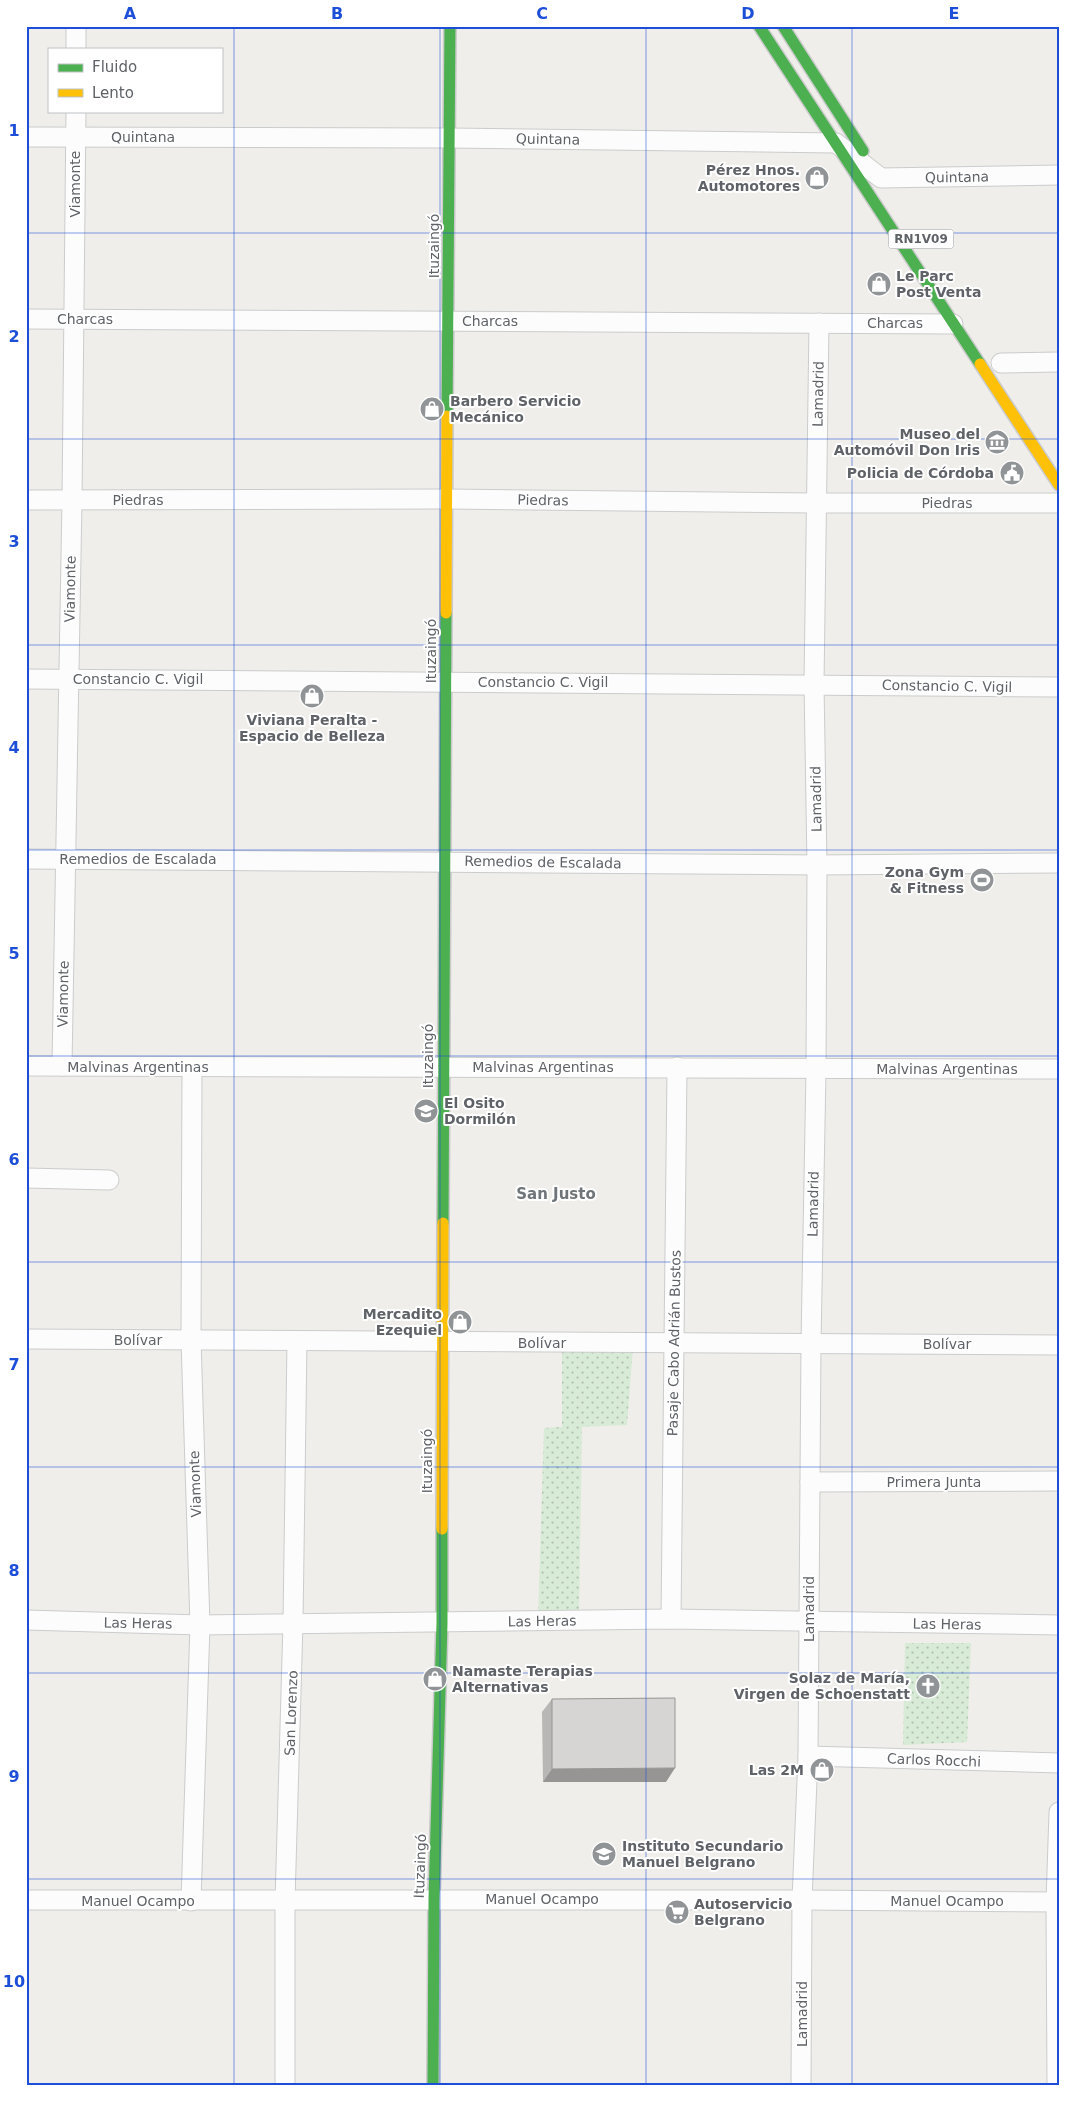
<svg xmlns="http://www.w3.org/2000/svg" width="1085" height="2112" font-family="'DejaVu Sans',sans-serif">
  <defs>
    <pattern id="park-dots" width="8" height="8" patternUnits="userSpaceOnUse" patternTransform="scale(1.25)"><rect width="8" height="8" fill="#d8ebd6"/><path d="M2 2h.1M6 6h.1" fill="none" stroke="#b2c2b1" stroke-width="1.8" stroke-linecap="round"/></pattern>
  </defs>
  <rect width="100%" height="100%" fill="#efeeea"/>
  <g fill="url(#park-dots)">
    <polygon points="633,1347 627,1425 582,1427 579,1618 538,1618 544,1428 562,1427 562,1348"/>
    <polygon points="905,1643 971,1643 967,1742 903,1745"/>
  </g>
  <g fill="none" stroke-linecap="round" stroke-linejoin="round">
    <defs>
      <g id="street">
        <polyline points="76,49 76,26"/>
        <polyline points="26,137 449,138 836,143 881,178 1059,175"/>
        <polyline points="26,319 953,324"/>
        <polyline points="1001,363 1059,362"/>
        <polyline points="26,500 447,499 816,503 1059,503"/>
        <polyline points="26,679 1059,687"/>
        <polyline points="26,859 817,865 1059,863"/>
        <polyline points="26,1066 1059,1069"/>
        <polyline points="62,1066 72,500 76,111"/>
        <polyline points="26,1178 109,1180"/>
        <polyline points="26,1339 1059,1345"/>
        <polyline points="810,1482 1059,1481"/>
        <polyline points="671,1619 677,1067"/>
        <polyline points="26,1620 200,1625 671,1619 1059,1625"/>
        <polyline points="808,1756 1059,1763"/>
        <polyline points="26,1900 802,1900 1059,1902"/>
        <polyline points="191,1901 200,1625 191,1340 192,1067"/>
        <polyline points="285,2086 285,1901 293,1623 297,1341"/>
        <polyline points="801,2086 802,1900 808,1756 811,1343 816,1070 817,865 814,684 819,323"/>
        <polyline points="1057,2086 1056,1902 1059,1812"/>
      </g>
      <g id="fast">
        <polyline points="759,26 980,364"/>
        <polyline points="783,26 863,151"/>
        <polyline points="447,416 450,26"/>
        <polyline points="443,1223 446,613"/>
        <polyline points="433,2086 434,1899 442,1623 442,1529"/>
      </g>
      <g id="slow">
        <polyline points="980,364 1059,485"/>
        <polyline points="446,613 447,416"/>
        <polyline points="442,1529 443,1223"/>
      </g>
    </defs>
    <use href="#street" stroke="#cbcccc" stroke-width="21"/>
    <use href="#fast" stroke="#cacacb" stroke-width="14"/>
    <use href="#slow" stroke="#cacacb" stroke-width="14"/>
    <use href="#street" stroke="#fdfcfc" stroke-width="19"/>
    <use href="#fast" stroke="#4caf50" stroke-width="11"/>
    <use href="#slow" stroke="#ffc107" stroke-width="11"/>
  </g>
  <polygon fill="#b8b7b5" points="552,1699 666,1782 543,1782 542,1712"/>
  <polygon fill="#969594" points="675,1768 666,1782 543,1782 552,1769"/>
  <polygon fill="#d6d5d3" stroke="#969594" points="675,1698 675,1768 552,1769 552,1699"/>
  <path fill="none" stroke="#1d4ed8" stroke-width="1" stroke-opacity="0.55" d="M234,26V2086M440,26V2086M646,26V2086M852,26V2086M26,233H1059M26,439H1059M26,645H1059M26,850H1059M26,1056H1059M26,1262H1059M26,1467H1059M26,1673H1059M26,1879H1059"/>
  <defs>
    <symbol id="shop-disc" viewBox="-11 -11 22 22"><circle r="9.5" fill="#919496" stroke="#fff"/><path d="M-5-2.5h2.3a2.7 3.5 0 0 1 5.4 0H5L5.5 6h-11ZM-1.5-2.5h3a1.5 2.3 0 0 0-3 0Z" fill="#fff"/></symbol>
    <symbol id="museum-disc" viewBox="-11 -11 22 22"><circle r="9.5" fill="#919496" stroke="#fff"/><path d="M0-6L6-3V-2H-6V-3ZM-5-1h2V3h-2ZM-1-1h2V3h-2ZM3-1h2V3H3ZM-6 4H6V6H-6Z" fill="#fff"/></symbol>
    <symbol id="civic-disc" viewBox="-11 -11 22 22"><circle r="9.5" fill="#919496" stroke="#fff"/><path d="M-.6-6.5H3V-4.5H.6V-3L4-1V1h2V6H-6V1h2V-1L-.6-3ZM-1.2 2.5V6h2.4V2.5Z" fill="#fff"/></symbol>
    <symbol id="stadium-disc" viewBox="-11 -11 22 22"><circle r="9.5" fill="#919496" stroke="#fff"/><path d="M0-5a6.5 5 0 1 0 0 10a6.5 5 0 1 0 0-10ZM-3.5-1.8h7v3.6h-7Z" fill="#fff"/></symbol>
    <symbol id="school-disc" viewBox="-11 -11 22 22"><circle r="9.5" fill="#919496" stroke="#fff"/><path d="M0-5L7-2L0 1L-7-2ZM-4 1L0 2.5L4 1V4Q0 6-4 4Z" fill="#fff"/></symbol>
    <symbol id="church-disc" viewBox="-11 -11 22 22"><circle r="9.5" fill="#919496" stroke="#fff"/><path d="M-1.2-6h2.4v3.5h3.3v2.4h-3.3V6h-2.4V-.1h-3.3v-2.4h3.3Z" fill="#fff"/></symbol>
    <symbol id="supermarket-disc" viewBox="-11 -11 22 22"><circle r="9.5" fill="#919496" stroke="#fff"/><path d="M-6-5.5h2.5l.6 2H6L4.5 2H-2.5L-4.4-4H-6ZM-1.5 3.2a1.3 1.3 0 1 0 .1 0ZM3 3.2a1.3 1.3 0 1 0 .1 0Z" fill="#fff"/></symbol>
  </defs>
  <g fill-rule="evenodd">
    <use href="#shop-disc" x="803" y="164" width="28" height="28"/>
    <use href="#shop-disc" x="865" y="270" width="28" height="28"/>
    <use href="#shop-disc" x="418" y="395" width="28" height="28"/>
    <use href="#museum-disc" x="983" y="428" width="28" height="28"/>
    <use href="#civic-disc" x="998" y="459" width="28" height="28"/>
    <use href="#shop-disc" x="298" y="682" width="28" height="28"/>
    <use href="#stadium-disc" x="968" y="866" width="28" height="28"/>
    <use href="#school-disc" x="412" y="1097" width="28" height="28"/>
    <use href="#shop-disc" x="446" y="1308" width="28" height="28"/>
    <use href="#shop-disc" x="421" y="1665" width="28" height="28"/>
    <use href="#church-disc" x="914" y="1672" width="28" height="28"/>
    <use href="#shop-disc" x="808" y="1756" width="28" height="28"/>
    <use href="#school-disc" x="590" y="1840" width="28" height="28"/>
    <use href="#supermarket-disc" x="663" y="1898" width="28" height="28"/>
  </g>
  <g text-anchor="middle" stroke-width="4" stroke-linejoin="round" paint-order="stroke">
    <rect fill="#fff" stroke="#8f9295" stroke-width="1" x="888.5" y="229.5" width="65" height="19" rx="4"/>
    <g font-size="12" font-weight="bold" fill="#5f6368">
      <text x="921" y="243">RN1V09</text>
    </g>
    <g font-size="14" fill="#5f6368" stroke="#fff">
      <text x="143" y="142">Quintana</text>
      <text transform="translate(548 139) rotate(1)" y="5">Quintana</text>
      <text transform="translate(957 177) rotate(-1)" y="5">Quintana</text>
      <text transform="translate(75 184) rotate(-90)" y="5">Viamonte</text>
      <text transform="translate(434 246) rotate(-90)" y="5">Ituzaingó</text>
      <text x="85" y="324">Charcas</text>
      <text x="490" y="326">Charcas</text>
      <text x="895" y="328">Charcas</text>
      <text transform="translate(818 394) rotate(-89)" y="5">Lamadrid</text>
      <text x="138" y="505">Piedras</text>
      <text transform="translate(543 500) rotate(1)" y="5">Piedras</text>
      <text x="947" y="508">Piedras</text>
      <text transform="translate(70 589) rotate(-89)" y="5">Viamonte</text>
      <text transform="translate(431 651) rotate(-90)" y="5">Ituzaingó</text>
      <text x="138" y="684">Constancio C. Vigil</text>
      <text x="543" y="687">Constancio C. Vigil</text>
      <text transform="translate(947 686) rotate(1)" y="5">Constancio C. Vigil</text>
      <text transform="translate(816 799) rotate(-91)" y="5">Lamadrid</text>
      <text x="138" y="864">Remedios de Escalada</text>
      <text transform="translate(543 862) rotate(1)" y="5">Remedios de Escalada</text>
      <text transform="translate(63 994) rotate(-89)" y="5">Viamonte</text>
      <text transform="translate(428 1056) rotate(-90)" y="5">Ituzaingó</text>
      <text x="138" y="1072">Malvinas Argentinas</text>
      <text x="543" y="1072">Malvinas Argentinas</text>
      <text x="947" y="1074">Malvinas Argentinas</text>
      <text transform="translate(813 1204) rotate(-89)" y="5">Lamadrid</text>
      <text x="138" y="1345">Bolívar</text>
      <text x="542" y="1348">Bolívar</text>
      <text transform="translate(674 1343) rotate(-89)" y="5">Pasaje Cabo Adrián Bustos</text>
      <text x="947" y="1349">Bolívar</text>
      <text transform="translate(427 1461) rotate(-90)" y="5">Ituzaingó</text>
      <text x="934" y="1487">Primera Junta</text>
      <text transform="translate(195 1484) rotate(-92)" y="5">Viamonte</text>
      <text transform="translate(809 1609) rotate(-90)" y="5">Lamadrid</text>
      <text transform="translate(542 1621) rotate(-1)" y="5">Las Heras</text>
      <text transform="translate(138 1623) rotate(1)" y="5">Las Heras</text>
      <text transform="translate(947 1624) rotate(1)" y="5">Las Heras</text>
      <text transform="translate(291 1713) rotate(-88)" y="5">San Lorenzo</text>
      <text transform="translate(934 1760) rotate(2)" y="5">Carlos Rocchi</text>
      <text transform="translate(420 1866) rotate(-88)" y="5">Ituzaingó</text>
      <text x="542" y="1904">Manuel Ocampo</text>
      <text x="138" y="1906">Manuel Ocampo</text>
      <text x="947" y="1906">Manuel Ocampo</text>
      <text transform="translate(802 2014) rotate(-90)" y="5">Lamadrid</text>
    </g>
    <g font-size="14" font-weight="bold" fill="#5f6368" stroke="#fff" text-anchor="end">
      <text x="800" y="175">Pérez Hnos.<tspan x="800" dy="16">Automotores</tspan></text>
      <text x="896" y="281" text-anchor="start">Le Parc<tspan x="896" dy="16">Post Venta</tspan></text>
      <text x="450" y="406" text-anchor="start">Barbero Servicio<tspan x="450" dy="16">Mecánico</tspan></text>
      <text x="980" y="439">Museo del<tspan x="980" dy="16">Automóvil Don Iris</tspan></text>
      <text x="994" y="478">Policia de Córdoba</text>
      <text x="312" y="725" text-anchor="middle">Viviana Peralta -<tspan x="312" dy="16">Espacio de Belleza</tspan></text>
      <text x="964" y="877">Zona Gym<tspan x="964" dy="16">&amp; Fitness</tspan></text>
      <text x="444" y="1108" text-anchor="start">El Osito<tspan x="444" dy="16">Dormilón</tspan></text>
      <text x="442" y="1319">Mercadito<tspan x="442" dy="16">Ezequiel</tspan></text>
      <text x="452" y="1676" text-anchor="start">Namaste Terapias<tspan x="452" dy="16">Alternativas</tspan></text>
      <text x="910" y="1683">Solaz de María,<tspan x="910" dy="16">Virgen de Schoenstatt</tspan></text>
      <text x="804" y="1775">Las 2M</text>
      <text x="622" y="1851" text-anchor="start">Instituto Secundario<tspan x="622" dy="16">Manuel Belgrano</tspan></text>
      <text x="694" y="1909" text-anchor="start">Autoservicio<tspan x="694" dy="16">Belgrano</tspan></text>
    </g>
    <g font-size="15" font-weight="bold" fill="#70757a" stroke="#fff">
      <text x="556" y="1199">San Justo</text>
    </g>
  </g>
  <rect width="1085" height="2112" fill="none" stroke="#ffffff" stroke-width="55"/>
  <rect x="48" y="48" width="175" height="65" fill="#ffffff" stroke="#bfc1c3"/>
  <rect x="58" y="64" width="25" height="8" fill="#4caf50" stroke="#bfc1c3"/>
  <text x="92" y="72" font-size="15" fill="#5f6368">Fluido</text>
  <rect x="58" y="89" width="25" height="8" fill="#ffc107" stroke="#bfc1c3"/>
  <text x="92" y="98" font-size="15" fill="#5f6368">Lento</text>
  <rect x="28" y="28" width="1030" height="2056" fill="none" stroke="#1d4ed8" stroke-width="2"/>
  <g font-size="16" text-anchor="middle" font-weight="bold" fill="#1d4ed8">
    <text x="130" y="19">A</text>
    <text x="337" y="19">B</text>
    <text x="542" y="19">C</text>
    <text x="748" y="19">D</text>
    <text x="954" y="19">E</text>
    <text x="14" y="136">1</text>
    <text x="14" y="342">2</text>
    <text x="14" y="547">3</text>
    <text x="14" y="753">4</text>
    <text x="14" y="959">5</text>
    <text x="14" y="1165">6</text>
    <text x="14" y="1370">7</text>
    <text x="14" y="1576">8</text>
    <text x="14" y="1782">9</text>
    <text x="14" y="1987">10</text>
  </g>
</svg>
